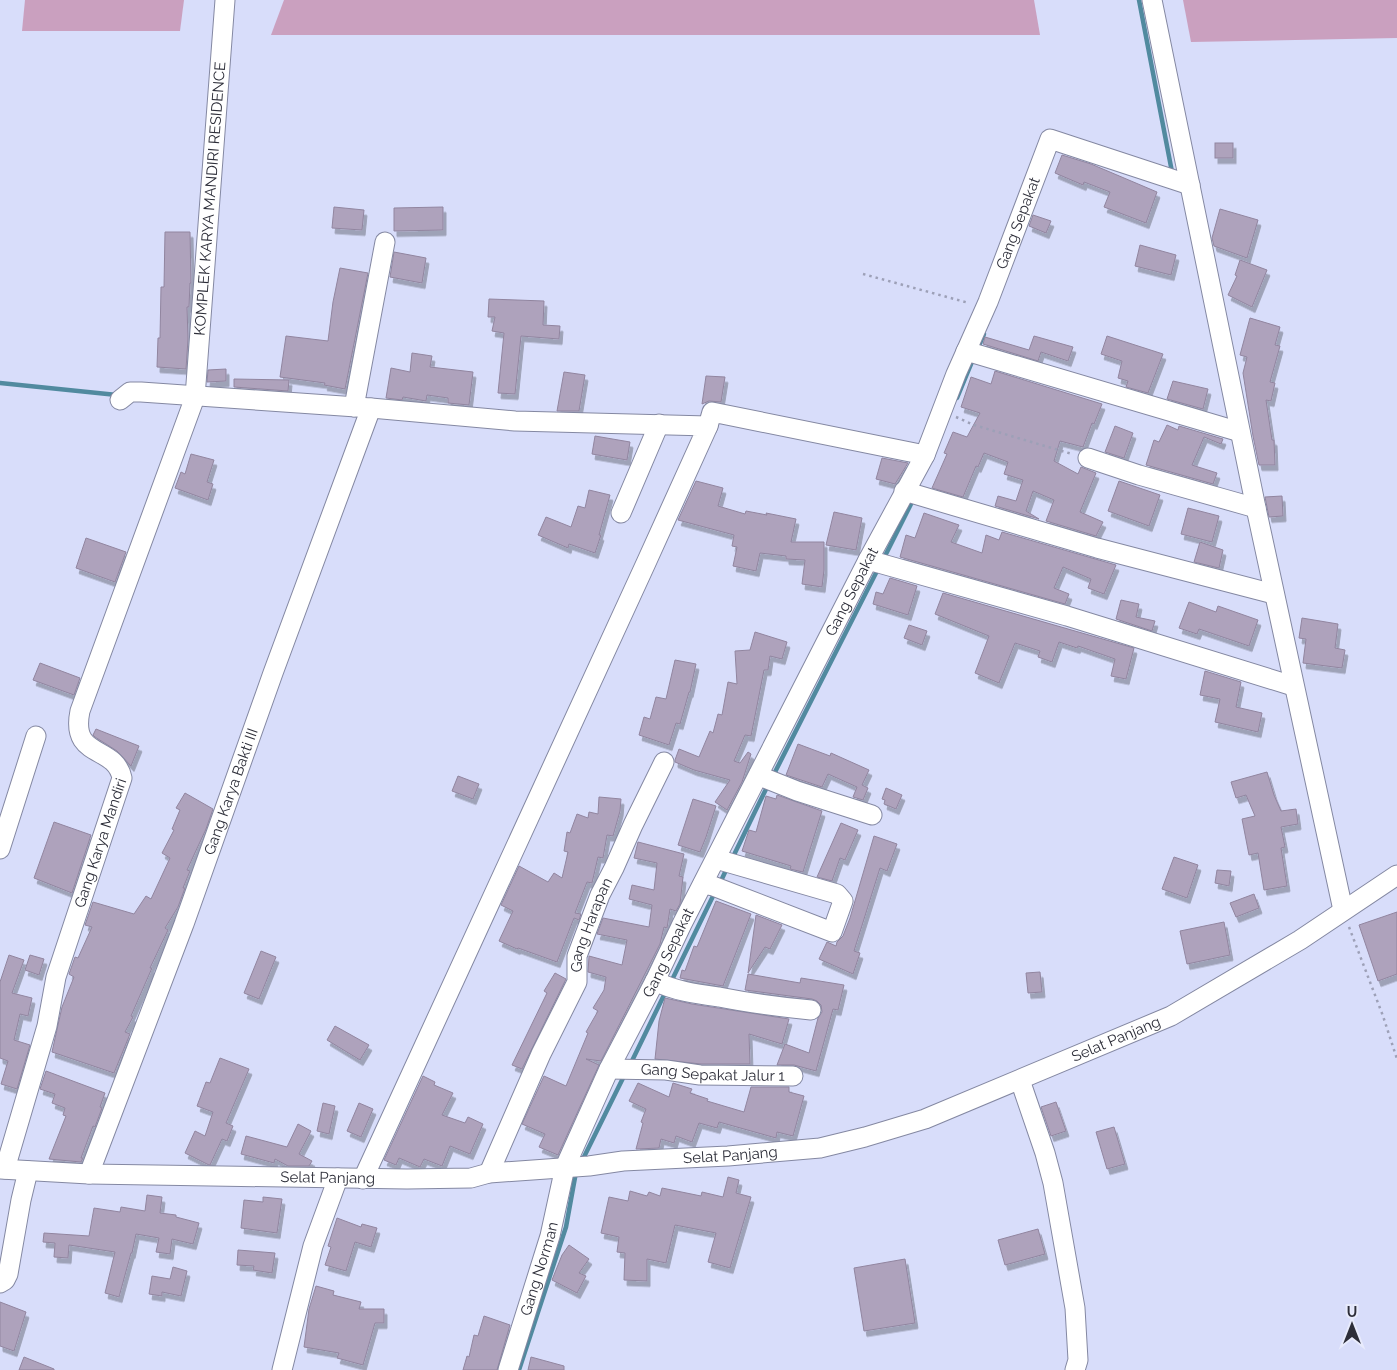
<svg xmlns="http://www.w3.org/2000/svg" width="1397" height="1370" font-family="Raleway,sans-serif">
  <defs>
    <filter id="shadow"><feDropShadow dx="3" dy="5.5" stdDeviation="0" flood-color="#0004"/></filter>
  </defs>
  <rect width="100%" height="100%" fill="#d8ddfa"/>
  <g fill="#caa0bf">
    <polygon points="25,0 184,0 180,31 22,31"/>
    <polygon points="284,0 1034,0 1040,35 271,35"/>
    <polygon points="1183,0 1397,0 1397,38 1191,42"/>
  </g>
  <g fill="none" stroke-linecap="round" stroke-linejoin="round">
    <g stroke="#518a9f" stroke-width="4.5">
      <polyline points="1139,0 1172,172"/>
      <polyline points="977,350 984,334"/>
      <polyline points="0,383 117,395"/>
      <polyline points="957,398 974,357"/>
      <polyline points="883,560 913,500"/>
      <polyline points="773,776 878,569"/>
      <polyline points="732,859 768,785"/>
      <polyline points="720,883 727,868"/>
      <polyline points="671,982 715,892"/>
      <polyline points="630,1065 666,991"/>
      <polyline points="582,1161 625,1074"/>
      <polyline points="519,1370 566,1227 576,1172"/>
    </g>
  </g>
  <g fill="#aea2bc" stroke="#91859f" filter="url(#shadow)">
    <rect x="1215" y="143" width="18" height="15"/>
    <polygon points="1062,155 1091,164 1157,192 1146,223 1104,207 1110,192 1084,182 1083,185 1055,173"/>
    <polygon points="334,207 364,210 362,230 332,228"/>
    <polygon points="443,207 443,230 394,231 394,208"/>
    <polygon points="1220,209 1258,220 1247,258 1214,246 1212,238"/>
    <polygon points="1033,215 1051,221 1046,233 1029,226"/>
    <polygon points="165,232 190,232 191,283 190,283 189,307 187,307 188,339 186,369 157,367 158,338 160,338 161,287 164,287"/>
    <polygon points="1140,245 1176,255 1171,275 1135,266"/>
    <polygon points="394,252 426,258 422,283 390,277"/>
    <polygon points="1240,260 1267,270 1252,307 1228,295 1237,276 1235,275"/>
    <polygon points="340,268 368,273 345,389 324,385 325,383 280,377 286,336 328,341 333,302"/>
    <polygon points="489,299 544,301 543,325 560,326 559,339 521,336 515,394 498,393 504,333 492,331 495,317 488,317"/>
    <polygon points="1250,318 1280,327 1275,345 1280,346 1270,382 1275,383 1271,401 1266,400 1272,440 1274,440 1275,465 1259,465 1253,436 1243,373 1247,357 1240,355"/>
    <polygon points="1034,336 1073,347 1068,361 1041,352 1038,361 983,344 985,337 1029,350"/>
    <polygon points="1107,336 1163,354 1148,393 1126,387 1128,381 1118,378 1122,361 1101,354"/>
    <polygon points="412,353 432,356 430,367 473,372 469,405 448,403 448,398 427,395 426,401 403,397 402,400 386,398 391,368 410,372"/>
    <polygon points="226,369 226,381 207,382 208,370"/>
    <polygon points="995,371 1102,404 1094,424 1092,423 1083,447 1060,441 1054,461 1078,474 1081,467 1096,473 1080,512 1103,522 1096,536 1046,521 1054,500 1033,491 1026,511 1039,519 995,506 998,496 1016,501 1023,480 1004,474 1008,462 984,453 978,467 976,466 963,497 932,488 947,454 944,453 953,432 967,437 980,413 961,407 971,377 991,384"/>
    <polygon points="564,372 585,375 579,411 557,411"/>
    <polygon points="706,376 725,377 721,402 709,401 702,404"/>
    <polygon points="234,379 289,380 288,391 234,387"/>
    <polygon points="1173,381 1208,389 1203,409 1167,399"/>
    <polygon points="1167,425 1178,430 1179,426 1223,439 1221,444 1204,437 1192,465 1217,473 1213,484 1146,465 1154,440 1159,442"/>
    <polygon points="1115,426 1133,433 1124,458 1105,452"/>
    <polygon points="595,436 630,442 627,460 592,454"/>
    <polygon points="191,454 214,460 207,482 213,484 208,500 175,488 181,472 185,474"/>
    <polygon points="882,458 908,463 895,484 876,479"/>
    <polygon points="696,481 723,488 718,506 745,514 746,511 767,515 766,513 796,519 791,542 824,542 824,570 822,587 802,584 805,560 786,559 786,556 760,553 756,571 733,566 737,547 732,546 734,535 678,520"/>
    <polygon points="1119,481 1160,495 1149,526 1108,511"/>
    <polygon points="589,490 610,495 599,535 601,535 595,553 569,544 568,548 538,535 546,517 571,527 578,506 585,508"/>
    <polygon points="1282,496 1283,516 1269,517 1265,497"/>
    <polygon points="1188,508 1219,516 1212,542 1181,534"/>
    <polygon points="834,512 862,518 856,550 826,545"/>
    <polygon points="924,513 959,525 951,542 982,553 986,535 999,540 1002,532 1116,565 1104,594 1088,588 1091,579 1063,567 1054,588 1069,594 1065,604 900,557 906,535 915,538"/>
    <polygon points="86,538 126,552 115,582 76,568"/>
    <polygon points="1200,542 1223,550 1219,568 1194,562"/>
    <polygon points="890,578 917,586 908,615 873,604 876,592 883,594"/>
    <polygon points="943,593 1134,648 1126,679 1111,676 1115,659 1078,646 1077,648 1059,642 1052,662 1038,657 1040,651 1015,643 999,683 975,673 989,636 935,614"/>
    <polygon points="1121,600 1139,604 1136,617 1155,621 1152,631 1116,619"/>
    <polygon points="1189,602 1216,612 1218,606 1258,620 1249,646 1199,629 1197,634 1179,628"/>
    <polygon points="1302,618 1338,624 1335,648 1345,650 1342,668 1303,663 1306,639 1299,638"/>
    <polygon points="909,625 927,631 922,645 904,638"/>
    <polygon points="755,632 787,642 782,659 770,656 768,670 764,670 751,736 745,735 734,761 740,763 748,752 751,754 742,782 727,810 715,802 730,780 694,770 675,762 675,760 679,749 699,757 710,731 713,733 718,714 722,715 728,682 737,684 735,651 750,650"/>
    <polygon points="675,660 696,664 690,692 689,692 680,724 676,723 669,745 639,735 644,717 650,719 656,697 666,699"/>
    <polygon points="40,663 80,678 74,695 33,680"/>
    <polygon points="1205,671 1241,682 1236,707 1262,713 1258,732 1215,722 1220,699 1200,695"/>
    <polygon points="96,729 139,746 131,766 117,751 95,737 93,735"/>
    <polygon points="798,744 830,756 831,753 869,770 862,785 868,788 863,800 853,797 857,787 828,774 822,787 786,775"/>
    <polygon points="1267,772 1274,795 1281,811 1296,809 1298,824 1281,827 1285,847 1281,848 1287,886 1264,890 1258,853 1249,855 1242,819 1255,816 1246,795 1236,798 1231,782"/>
    <polygon points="458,776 479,784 473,799 452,791"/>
    <polygon points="886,788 902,795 896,809 884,804 885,800 882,799"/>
    <polygon points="185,793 213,809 206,829 187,870 190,871 183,888 185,888 178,907 165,928 168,930 150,968 152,968 131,1016 133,1017 125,1032 130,1034 114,1073 52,1052 62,1007 74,977 69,974 75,957 78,958 92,927 85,925 93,902 134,914 146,896 151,899 170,858 162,853 174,830 172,829 180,810 176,808"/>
    <polygon points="777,795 822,811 803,872 790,869 791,866 742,851 749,830 756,832 766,796 776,799"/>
    <polygon points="599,797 621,799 620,811 613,836 607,835 603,858 598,857 592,883 587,882 575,913 581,914 579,920 574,918 557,962 518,948 517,949 499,941 513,911 501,905 519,866 548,882 554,873 562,878 568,852 564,851 567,832 570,833 577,814 588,818 589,812 598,814"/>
    <polygon points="693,799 716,806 706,837 700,852 678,845"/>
    <polygon points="54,822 91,835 72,893 34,878"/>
    <polygon points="841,823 858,830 845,860 840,858 832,881 817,877"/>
    <polygon points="874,836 897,844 887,871 880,868 854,951 860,953 853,974 819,959 827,942 836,946 837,942 843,936 850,918"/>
    <polygon points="638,842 684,854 679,876 683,877 680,904 676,911 670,909 667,928 664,927 660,944 601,1061 586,1059 599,1065 558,1155 539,1147 545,1134 522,1124 544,1076 566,1086 588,1033 586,1032 598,1011 593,1008 604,990 606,977 588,972 589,956 622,965 627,940 597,934 603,918 649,927 652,905 629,899 632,885 654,890 657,863 634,858"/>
    <polygon points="1174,857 1198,865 1187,898 1162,889"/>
    <polygon points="1217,870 1231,871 1229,886 1215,883"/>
    <polygon points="1254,894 1259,908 1236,917 1230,903"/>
    <polygon points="716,901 751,914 723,986 680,978 682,970 685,971 694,946 697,947"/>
    <polygon points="1397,912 1397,974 1378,981 1359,925"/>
    <polygon points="756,915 782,925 770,949 765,947 748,973"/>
    <polygon points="1224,922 1230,955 1187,964 1180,931"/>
    <polygon points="261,951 276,957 259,999 244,993"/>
    <polygon points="9,955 24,960 12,993 32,998 28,1016 20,1014 14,1040 30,1045 17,1089 1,1084 8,1061 0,1058 0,982"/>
    <polygon points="30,955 44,959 39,975 25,970"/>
    <polygon points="1040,972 1042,992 1028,993 1026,973"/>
    <polygon points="555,973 566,979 522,1069 512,1065 547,993 544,991"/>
    <polygon points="748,974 800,983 801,978 844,985 838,1010 833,1009 816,1071 794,1065 777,1065 785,1044 809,1053 818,1018 822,1012 821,1005 817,1001 812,999 745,990"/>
    <polygon points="665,998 692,1004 789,1019 782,1044 749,1034 750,1064 701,1064 655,1059 659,1021"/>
    <polygon points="335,1026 369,1045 360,1060 327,1040"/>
    <polygon points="220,1058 249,1069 226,1123 233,1126 227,1141 222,1139 210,1165 209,1165 185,1153 195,1131 205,1136 213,1112 197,1106 206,1082 210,1083"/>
    <polygon points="46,1071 105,1093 100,1107 102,1108 95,1127 93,1126 81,1158 83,1158 81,1162 49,1159 66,1116 63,1115 65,1108 52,1103 55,1094 40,1089"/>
    <polygon points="423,1076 435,1082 434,1085 453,1093 442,1115 465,1123 468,1117 483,1124 470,1154 450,1146 442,1166 424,1159 420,1167 399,1158 396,1165 384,1160"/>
    <polygon points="638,1083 669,1097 673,1083 692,1089 690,1093 708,1099 707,1101 744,1112 751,1087 789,1087 789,1092 804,1096 793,1136 777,1132 776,1138 719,1122 717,1128 699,1123 692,1142 676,1136 674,1143 661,1139 659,1148 638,1149 636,1149 643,1123 641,1122 646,1109 629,1101"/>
    <polygon points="1056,1102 1066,1131 1051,1136 1041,1107"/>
    <polygon points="323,1103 335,1106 329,1134 317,1131"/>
    <polygon points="359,1103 373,1109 361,1137 347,1131"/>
    <polygon points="298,1124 311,1131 299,1154 312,1161 309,1166 288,1166 275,1159 274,1163 241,1154 246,1136 287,1147"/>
    <polygon points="1114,1127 1125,1164 1107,1169 1096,1132"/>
    <polygon points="728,1177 739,1180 736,1193 751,1197 730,1268 708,1262 716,1233 675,1225 666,1263 647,1259 647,1281 624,1280 625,1253 617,1252 619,1237 601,1233 609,1197 628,1201 630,1191 647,1196 649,1192 660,1196 662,1188 701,1196 702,1192 723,1197"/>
    <polygon points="147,1195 162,1197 160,1213 176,1215 176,1217 199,1223 193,1244 172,1239 170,1254 156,1252 159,1238 136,1234 132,1253 131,1253 119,1297 105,1293 115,1252 69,1245 68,1258 54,1257 55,1243 43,1242 44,1233 89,1236 94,1208 120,1212 121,1207 145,1211"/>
    <polygon points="263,1197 282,1199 277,1233 241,1228 244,1200 263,1202"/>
    <polygon points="337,1218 361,1227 362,1224 377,1228 371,1247 355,1242 346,1271 325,1265 331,1247 328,1246"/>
    <polygon points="1038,1229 1045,1254 1005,1265 998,1240"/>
    <polygon points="569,1245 589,1259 579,1273 586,1276 577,1293 552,1280 562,1255"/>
    <polygon points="238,1250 275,1253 272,1273 253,1270 254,1266 237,1265"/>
    <polygon points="905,1259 915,1323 864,1331 854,1268"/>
    <polygon points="173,1267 187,1271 181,1296 162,1292 162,1296 149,1294 152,1276 170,1279"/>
    <polygon points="316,1286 334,1291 333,1295 361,1302 359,1309 384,1309 384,1323 375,1323 363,1365 337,1358 339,1353 304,1347 309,1309"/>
    <polygon points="0,1302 26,1312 14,1351 0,1346"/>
    <polygon points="484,1316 510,1325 497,1370 463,1370 467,1356 469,1357 474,1335 478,1336"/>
    <polygon points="24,1357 54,1369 54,1370 19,1370"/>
    <polygon points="531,1357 564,1366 564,1370 528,1370"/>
  </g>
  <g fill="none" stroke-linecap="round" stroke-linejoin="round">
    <defs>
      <g id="minor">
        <polyline points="1152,0 1256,508 1343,910"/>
        <polyline points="966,351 1240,432"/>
        <polyline points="120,400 130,392 141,392 371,408 515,421 708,426 646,563 363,1179"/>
        <polyline points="354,407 385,242"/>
        <polyline points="708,426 712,412 925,455"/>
        <polyline points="1088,458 1139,475 1256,508"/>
        <polyline points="904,491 1097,548 1274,594"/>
        <polyline points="621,513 659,424"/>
        <polyline points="868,560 1067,616 1293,686"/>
        <polyline points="759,774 767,779 797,791 872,815"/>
        <polyline points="0,849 36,736"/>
        <polyline points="703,884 713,886 832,932 843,901 837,894 716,859"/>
        <path d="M655,981C674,991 697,994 719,997C749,1003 780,1007 811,1010"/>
        <path id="s1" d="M609,1069L666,1070L700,1075L793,1076"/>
        <polyline points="1020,1080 1045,1153 1053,1183 1075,1308 1078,1360 1075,1370"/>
        <path id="s2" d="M0,1169L89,1174L407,1179L471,1178L489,1173L589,1166L623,1161L728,1156L820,1148L865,1137L925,1119L1171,1016L1300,940L1397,875"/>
        <path id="s3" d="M5,1169L47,1026L56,977L122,778C115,744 70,760 80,711L195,397L225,0"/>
        <path id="s4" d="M489,1173L541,1054L577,982V956L600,895L614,868L633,825L664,762"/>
        <path id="s5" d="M89,1174L184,924L273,673L371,408"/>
        <polyline points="0,1283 5,1280 8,1274 21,1200 28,1171"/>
        <polyline points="282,1370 313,1246 338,1178"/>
        <path id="s6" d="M508,1370L550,1236L565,1167L609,1069L655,981L682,924L868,560L925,455L956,374L988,302L1050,139L1190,185"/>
      </g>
    </defs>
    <use href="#minor" stroke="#8488a2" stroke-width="21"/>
    <g stroke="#9da0b7" stroke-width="2.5" stroke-dasharray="2.5 4" stroke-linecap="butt">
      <polyline points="863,274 969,303"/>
      <polyline points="956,417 974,425 1072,454"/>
      <polyline points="1349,927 1383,1016 1397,1059"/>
    </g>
    <use href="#minor" stroke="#fff" stroke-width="19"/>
  </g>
  <g text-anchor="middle" stroke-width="4.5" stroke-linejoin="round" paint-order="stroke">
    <g font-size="15" fill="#2d2e39" stroke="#e8ebfc">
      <text dy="5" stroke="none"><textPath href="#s3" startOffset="1028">KOMPLEK KARYA MANDIRI RESIDENCE</textPath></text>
      <text dy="5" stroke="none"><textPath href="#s6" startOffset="1259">Gang Sepakat</textPath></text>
      <text dy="5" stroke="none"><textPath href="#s6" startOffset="854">Gang Sepakat</textPath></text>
      <text dy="5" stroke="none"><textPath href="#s5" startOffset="408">Gang Karya Bakti III</textPath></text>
      <text dy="5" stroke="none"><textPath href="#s3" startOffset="340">Gang Karya Mandiri</textPath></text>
      <text dy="5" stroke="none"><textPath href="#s4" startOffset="270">Gang Harapan</textPath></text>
      <text dy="5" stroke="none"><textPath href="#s6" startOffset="449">Gang Sepakat</textPath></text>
      <text dy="5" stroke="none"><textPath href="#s2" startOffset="1138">Selat Panjang</textPath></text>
      <text dy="5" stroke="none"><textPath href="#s1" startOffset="104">Gang Sepakat Jalur 1</textPath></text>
      <text dy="5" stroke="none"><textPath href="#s2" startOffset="732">Selat Panjang</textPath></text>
      <text dy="5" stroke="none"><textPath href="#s2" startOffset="328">Selat Panjang</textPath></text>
      <text dy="5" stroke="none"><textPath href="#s6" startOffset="106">Gang Norman</textPath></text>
    </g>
  </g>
  <g transform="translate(1352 1325)" stroke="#e8ebfc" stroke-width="4" paint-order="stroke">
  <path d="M0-4L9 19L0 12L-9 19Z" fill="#2d2e39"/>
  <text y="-8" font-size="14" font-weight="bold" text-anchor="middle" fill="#2d2e39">U</text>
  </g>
</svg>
